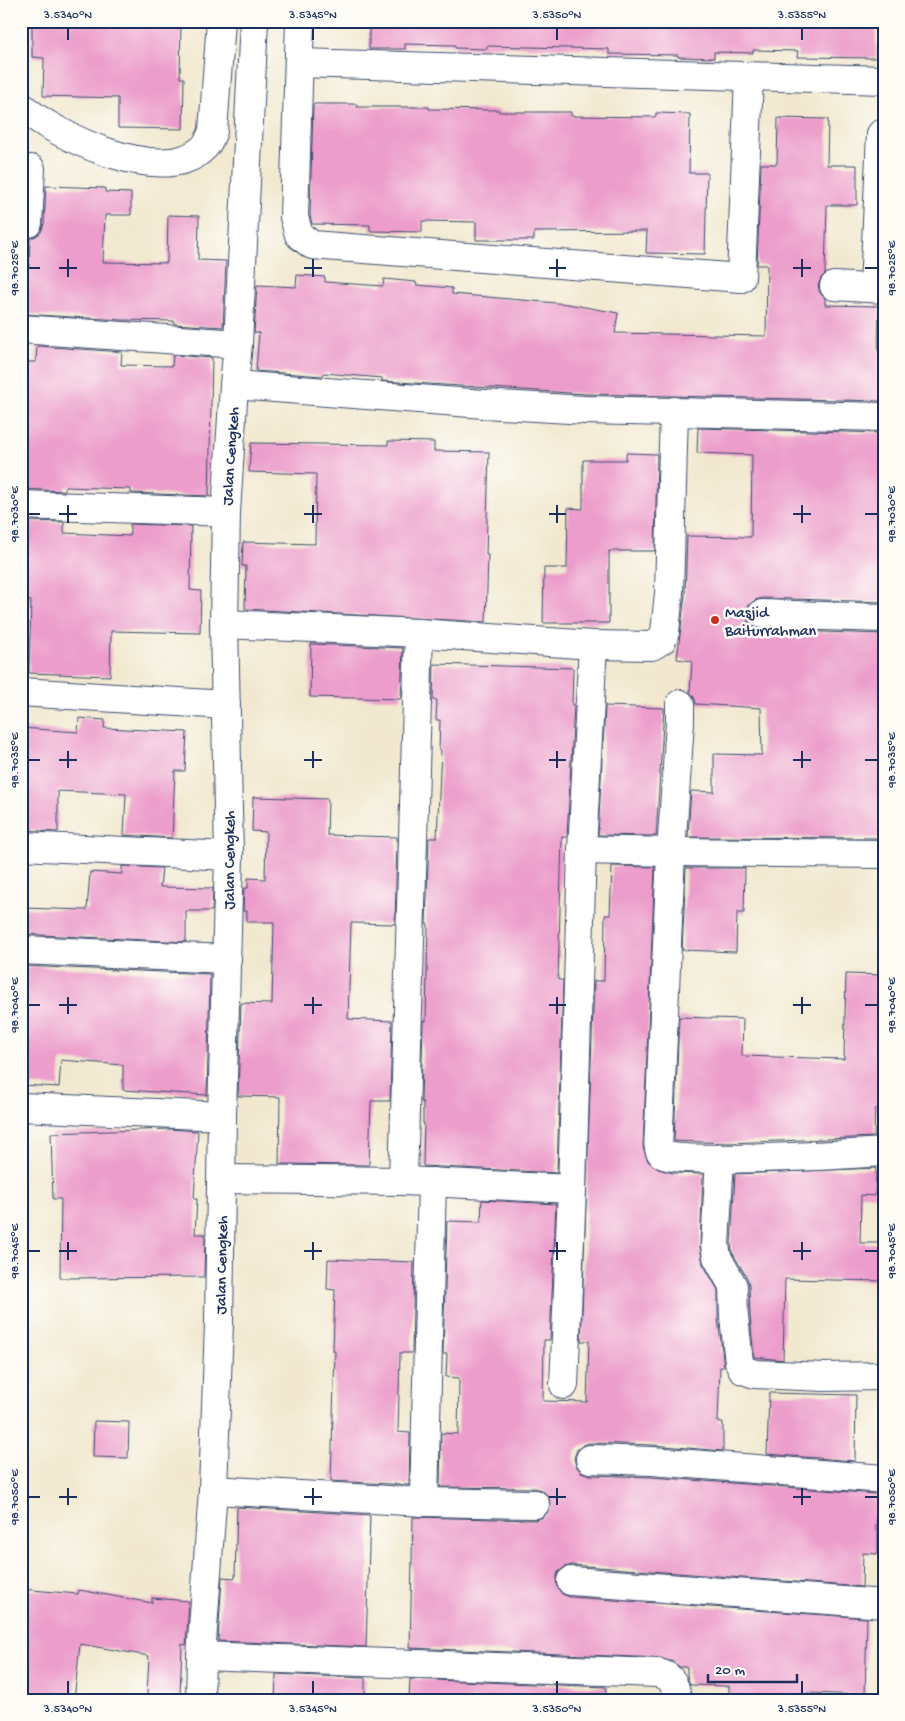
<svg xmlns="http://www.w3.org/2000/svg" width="905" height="1721" font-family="'Gochi Hand',sans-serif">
  <rect width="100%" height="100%" fill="#fdfcf7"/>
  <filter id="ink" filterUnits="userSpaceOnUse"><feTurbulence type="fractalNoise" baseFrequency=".02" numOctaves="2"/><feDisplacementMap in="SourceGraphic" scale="10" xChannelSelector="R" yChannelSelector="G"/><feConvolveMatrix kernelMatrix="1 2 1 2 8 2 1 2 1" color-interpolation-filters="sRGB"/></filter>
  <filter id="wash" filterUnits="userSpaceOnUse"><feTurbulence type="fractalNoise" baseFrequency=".0096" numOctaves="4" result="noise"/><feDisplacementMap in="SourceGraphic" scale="20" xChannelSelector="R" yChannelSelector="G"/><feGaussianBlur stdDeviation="1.12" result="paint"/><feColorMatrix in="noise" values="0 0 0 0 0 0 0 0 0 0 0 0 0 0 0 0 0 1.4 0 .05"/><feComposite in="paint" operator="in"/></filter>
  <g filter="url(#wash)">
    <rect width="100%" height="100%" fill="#f1e8cf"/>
    <g id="blocks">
      <g fill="#ec9dcb">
        <polygon points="32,21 181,21 180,78 184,78 183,129 118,128 118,98 43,96 44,58 32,57"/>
        <polygon points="369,21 876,21 876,58 797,57 798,51 753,50 753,53 714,52 714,58 678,57 678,55 609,54 609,49 487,46 487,49 455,48 455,45 405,44 405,49 369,49"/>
        <polygon points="313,104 357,104 357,107 429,107 429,109 499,110 499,112 571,112 571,116 656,117 656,113 690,114 689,173 707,173 705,254 646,253 647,231 534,232 534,240 476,240 476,222 422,221 422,232 370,231 370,225 312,224 310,215"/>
        <polygon points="778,118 828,119 827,165 857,165 857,205 827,205 825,274 821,278 818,286 820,293 825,298 825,305 879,306 878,351 883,351 882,401 586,394 382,381 382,378 324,373 323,376 256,371 259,333 254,333 257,285 296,287 297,275 325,277 325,282 383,286 384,279 416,282 416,285 452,288 452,294 568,304 618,313 615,333 766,336 767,265 757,265 761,164 777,164"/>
        <polygon points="46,186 105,188 105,192 131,193 131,215 105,215 103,262 167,263 168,215 199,216 198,260 226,261 223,327 174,324 174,321 122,320 21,314 21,265 29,266 30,238 36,236 41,232 44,224"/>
        <polygon points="37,346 122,352 121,365 172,366 173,355 212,358 209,496 131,493 131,489 65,487 65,491 21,489 21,362 36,362"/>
        <polygon points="698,428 882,433 882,438 884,438 884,602 763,598 755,600 749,605 746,614 748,622 753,627 761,630 884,634 884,838 688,837 691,791 714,792 714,754 762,755 761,708 696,704 694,697 690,692 692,661 677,659 685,595 687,536 751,537 752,455 697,453"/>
        <polygon points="388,441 434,442 434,451 489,452 486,555 488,555 486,622 245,609 246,566 242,566 243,542 315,544 316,474 249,472 251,443 388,445"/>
        <polygon points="626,453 657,454 655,551 609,551 609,623 543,623 544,568 567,568 568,508 583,509 583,460 626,460"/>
        <polygon points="21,521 64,522 64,533 130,536 130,524 191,526 190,590 201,591 200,633 111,631 110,676 29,673 31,601 21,600"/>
        <polygon points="311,644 403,648 401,699 310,697"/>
        <polygon points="434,664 573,668 572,705 574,705 567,837 562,837 558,980 563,980 557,1173 423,1166 424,1123 423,1123 423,1102 421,1102 423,1021 426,1021 428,924 426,924 429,838 437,838 441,750 439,750 440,720 436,720 437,700 433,700"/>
        <polygon points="605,706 664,708 656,836 598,835"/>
        <polygon points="79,718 105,720 104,728 187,732 185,771 175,771 172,838 124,835 126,794 58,791 58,832 21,830 21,728 78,732"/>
        <polygon points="253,797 328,799 327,835 397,837 395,924 351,923 348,1019 392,1021 390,1101 371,1101 369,1165 279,1164 280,1097 238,1096 241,1003 272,1004 274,922 247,922 247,911 243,911 244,888 248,888 248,878 265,879 266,832 252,831"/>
        <polygon points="122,866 162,868 160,887 213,888 212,911 186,911 186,942 21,934 21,908 87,910 90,872 122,874"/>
        <polygon points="612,866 655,867 643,1148 648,1161 658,1169 673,1173 703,1174 700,1247 703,1264 718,1290 718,1319 724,1367 720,1367 718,1422 723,1422 723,1451 653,1445 590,1443 583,1445 577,1450 574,1458 576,1466 581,1472 590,1475 651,1477 877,1494 876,1531 878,1531 878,1554 863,1553 862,1587 572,1565 565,1567 558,1572 556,1579 557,1587 562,1594 570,1597 867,1618 865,1695 807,1693 807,1700 729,1700 729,1686 690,1685 687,1675 687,1667 680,1667 673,1662 660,1658 410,1648 413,1517 535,1520 543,1517 548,1512 551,1505 548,1496 543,1491 536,1488 440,1487 441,1433 458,1434 459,1378 446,1377 447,1354 443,1354 447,1221 481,1222 482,1200 556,1204 550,1340 544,1340 543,1401 587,1402 589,1341 581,1341 594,981 604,981 605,915 610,915"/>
        <polygon points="686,868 745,868 744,913 737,913 736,952 682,950"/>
        <polygon points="21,966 210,974 207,1095 123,1090 123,1065 61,1060 59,1087 21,1085"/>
        <polygon points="846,974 884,975 881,1109 875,1109 874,1137 730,1143 674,1141 679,1017 743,1019 742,1056 844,1059"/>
        <polygon points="169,1129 198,1131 194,1199 197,1199 195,1234 205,1234 204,1277 60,1278 61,1199 53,1199 51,1133"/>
        <polygon points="876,1168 875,1196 861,1195 860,1243 882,1243 881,1281 785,1279 783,1360 754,1357 750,1316 749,1285 747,1278 732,1252 731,1244 735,1174"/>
        <polygon points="328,1259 414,1262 412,1353 400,1353 398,1432 410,1433 409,1485 331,1481 335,1351 333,1351 335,1290 327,1289"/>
        <polygon points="769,1393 856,1395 855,1461 767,1454"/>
        <polygon points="94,1421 129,1422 128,1458 93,1457"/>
        <polygon points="237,1507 370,1515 366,1647 218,1641 222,1577 235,1578"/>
        <polygon points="21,1589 78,1594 79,1590 152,1603 152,1598 189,1601 186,1645 182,1644 180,1696 147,1695 149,1656 80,1644 74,1700 21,1700"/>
        <polygon points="276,1674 365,1678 365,1700 275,1700"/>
        <polygon points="410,1679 606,1687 606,1700 409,1700"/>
      </g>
    </g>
  </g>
  <g filter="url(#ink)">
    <use href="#blocks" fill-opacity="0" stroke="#3b4b6f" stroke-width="1"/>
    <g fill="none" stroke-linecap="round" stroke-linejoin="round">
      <defs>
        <g id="minor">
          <polyline points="300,21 294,217 299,235 312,245 741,278 749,77"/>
          <polyline points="299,63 884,80"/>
          <path d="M21,106C55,136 161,186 201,150C208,145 210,138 213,131L221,21"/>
          <polyline points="21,223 28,223 31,169"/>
          <polyline points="834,286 884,289"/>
          <polyline points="874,288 881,134"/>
          <polyline points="21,329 238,344"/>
          <polyline points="234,385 484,404 585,410 884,417"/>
          <polyline points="21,505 226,512"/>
          <polyline points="762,614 884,618"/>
          <polyline points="224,624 419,633 593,645 582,850 572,1189 564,1385"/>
          <polyline points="593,645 652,646 662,640 665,632 669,593 674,411"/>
          <polyline points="21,692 226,705"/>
          <path d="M680,704V723L671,852L659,1128C659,1136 656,1148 662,1154C674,1165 856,1154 884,1152"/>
          <polyline points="21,846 229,856"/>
          <polyline points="582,850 671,852 884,854"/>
          <polyline points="21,950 227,959"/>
          <polyline points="21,1107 222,1116"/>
          <polyline points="720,1159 715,1245 717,1257 733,1286 734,1317 739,1362 743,1370 755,1374 824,1377 884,1376"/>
          <polyline points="222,1179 403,1181 572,1189"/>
          <polyline points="403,1181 419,633"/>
          <polyline points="590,1459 652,1461 884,1479"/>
          <polyline points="213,1490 424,1502 535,1504"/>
          <polyline points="424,1502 432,1182"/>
          <polyline points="571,1581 884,1604"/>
          <path d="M201,1656L657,1673C672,1675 676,1685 677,1700"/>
          <polyline points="200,1700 201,1656 213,1490 219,1323 222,1116 229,856 224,624 226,512 234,385 238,344 254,21"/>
        </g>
      </defs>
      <use href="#minor" stroke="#3b4b6f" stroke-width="30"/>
      <use href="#minor" stroke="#fff" stroke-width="28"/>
    </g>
  </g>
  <path fill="none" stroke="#1b2f5e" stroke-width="2" d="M68,28V40M313,28V40M557,28V40M802,28V40M68,259V277M313,259V277M557,259V277M802,259V277M28,268H40M59,268H77M304,268H322M549,268H566M793,268H811M865,268H878M68,505V523M313,505V523M557,505V523M802,505V523M28,514H40M59,514H77M304,514H322M549,514H566M793,514H811M865,514H878M68,751V768M313,751V768M557,751V768M802,751V768M28,760H40M59,760H77M304,760H322M549,760H566M793,760H811M865,760H878M68,997V1014M313,997V1014M557,997V1014M802,997V1014M28,1005H40M59,1005H77M304,1005H322M549,1005H566M793,1005H811M865,1005H878M68,1242V1260M313,1242V1260M557,1242V1260M802,1242V1260M28,1251H40M59,1251H77M304,1251H322M549,1251H566M793,1251H811M865,1251H878M68,1488V1505M313,1488V1505M557,1488V1505M802,1488V1505M28,1497H40M59,1497H77M304,1497H322M549,1497H566M793,1497H811M865,1497H878M68,1681V1694M313,1681V1694M557,1681V1694M802,1681V1694"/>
  <circle fill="#c8321e" stroke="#fdfcf7" stroke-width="2" cx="715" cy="620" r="5"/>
  <g text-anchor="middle" stroke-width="5" stroke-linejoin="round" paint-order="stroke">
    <g font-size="16" fill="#1b2f5e" stroke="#fdfcf7">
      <text transform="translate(229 456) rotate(-86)" y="6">Jalan Cengkeh</text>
      <text transform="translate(228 860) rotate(-90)" y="6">Jalan Cengkeh</text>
      <text transform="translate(220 1265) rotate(-89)" y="6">Jalan Cengkeh</text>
    </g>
    <g font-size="16" fill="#1b2f5e" stroke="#fdfcf7" text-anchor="start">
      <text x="725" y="617">Masjid<tspan x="725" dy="18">Baiturrahman</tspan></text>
    </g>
  </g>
  <rect width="905" height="1721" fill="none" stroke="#fdfcf7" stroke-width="55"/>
  <path d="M708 1674v8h89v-8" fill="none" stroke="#1b2f5e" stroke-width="2.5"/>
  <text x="715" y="1674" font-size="15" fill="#1b2f5e" stroke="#fdfcf7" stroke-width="4" paint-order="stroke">20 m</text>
  <rect x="28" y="28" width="850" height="1666" fill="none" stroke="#1b2f5e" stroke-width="2"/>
  <g font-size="12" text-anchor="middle" fill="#1b2f5e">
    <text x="68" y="18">3.5340°N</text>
    <text x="313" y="18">3.5345°N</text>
    <text x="557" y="18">3.5350°N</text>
    <text x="802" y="18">3.5355°N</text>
    <text transform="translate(891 268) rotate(-90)" y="4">98.7025°E</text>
    <text transform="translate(14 268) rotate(-90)" y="4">98.7025°E</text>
    <text transform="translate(14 514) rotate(-90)" y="4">98.7030°E</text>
    <text transform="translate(891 514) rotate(-90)" y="4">98.7030°E</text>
    <text transform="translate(14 760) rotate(-90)" y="4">98.7035°E</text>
    <text transform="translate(891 760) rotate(-90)" y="4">98.7035°E</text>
    <text transform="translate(14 1005) rotate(-90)" y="4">98.7040°E</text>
    <text transform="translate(891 1005) rotate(-90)" y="4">98.7040°E</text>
    <text transform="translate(14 1251) rotate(-90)" y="4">98.7045°E</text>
    <text transform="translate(891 1251) rotate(-90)" y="4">98.7045°E</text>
    <text transform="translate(891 1497) rotate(-90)" y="4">98.7050°E</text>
    <text transform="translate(14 1497) rotate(-90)" y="4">98.7050°E</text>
    <text x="68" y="1712">3.5340°N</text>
    <text x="313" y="1712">3.5345°N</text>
    <text x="557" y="1712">3.5350°N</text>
    <text x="802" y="1712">3.5355°N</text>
  </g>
</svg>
